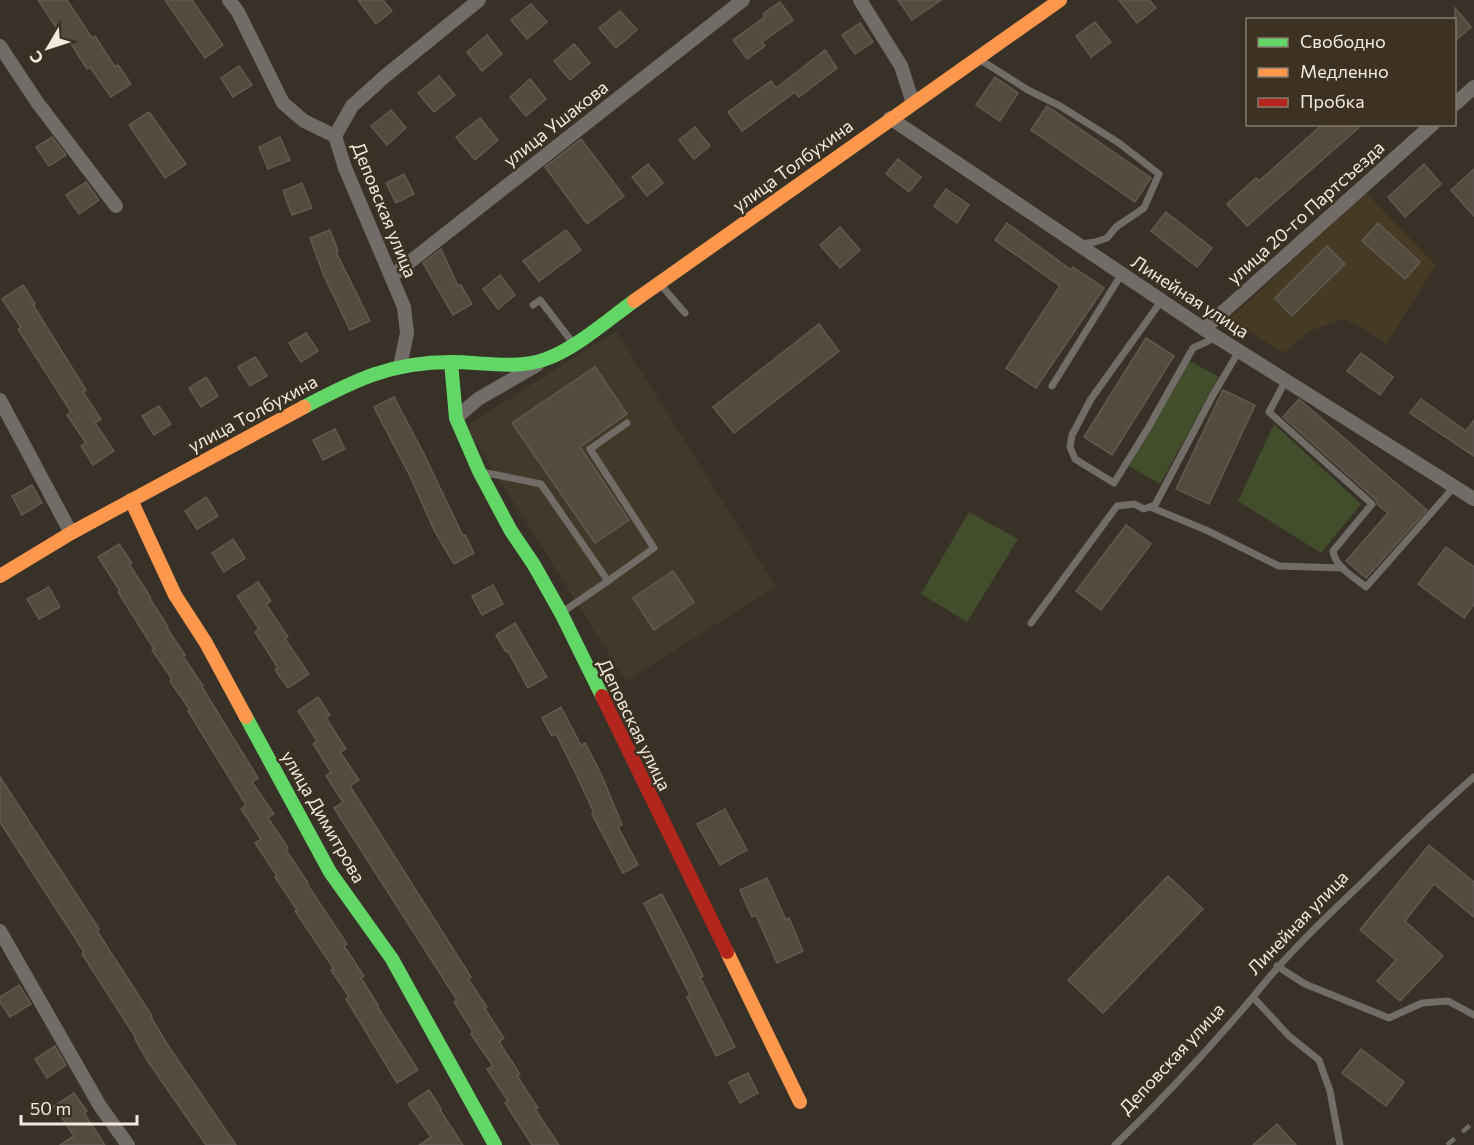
<svg xmlns="http://www.w3.org/2000/svg" width="1474" height="1145" font-family="Commissioner,sans-serif">
  <rect width="100%" height="100%" fill="#373127"/>
  <polygon fill="#473a24" points="1366,193 1436,265 1386,344 1363,328 1343,319 1310,331 1283,353 1229,319"/>
  <polygon fill="#413a2a" points="616,331 776,587 626,681 466,426"/>
  <g fill="#424e2b">
    <polygon points="1188,360 1219,377 1160,484 1129,466"/>
    <polygon points="1274,424 1361,504 1321,553 1238,501"/>
    <polygon points="969,512 1018,539 967,622 921,594"/>
  </g>
  <g fill="#534b3c" stroke="#605b52" stroke-width="1.5">
    <polygon points="38,0 67,0 92,38 95,36 115,67 118,65 131,84 111,97 90,67 87,69 68,39 65,41"/>
    <polygon points="165,0 192,0 223,45 205,58"/>
    <polygon points="358,0 383,0 392,11 376,24"/>
    <polygon points="898,0 941,0 912,20"/>
    <polygon points="1119,0 1149,0 1156,8 1137,23"/>
    <polygon points="780,2 793,20 762,42 765,46 747,59 733,40 765,17 763,14"/>
    <polygon points="531,4 547,22 527,39 511,20"/>
    <polygon points="1455,8 1471,27 1455,41"/>
    <polygon points="620,11 637,30 616,48 599,28"/>
    <polygon points="1095,22 1111,42 1091,57 1076,36"/>
    <polygon points="860,23 873,42 855,54 842,35"/>
    <polygon points="487,35 502,54 482,71 467,52"/>
    <polygon points="574,44 590,63 570,80 554,61"/>
    <polygon points="825,50 837,68 799,97 795,92 742,131 728,112 771,81 776,88"/>
    <polygon points="239,66 252,85 233,97 221,78"/>
    <polygon points="439,76 455,95 434,112 418,93"/>
    <polygon points="995,77 1018,93 1000,121 976,105"/>
    <polygon points="530,79 546,99 526,116 510,97"/>
    <polygon points="1047,106 1151,178 1135,202 1031,130"/>
    <polygon points="391,110 406,128 387,145 371,126"/>
    <polygon points="149,112 186,164 165,178 129,125"/>
    <polygon points="480,118 498,140 475,160 456,137"/>
    <polygon points="1323,124 1363,124 1247,226 1227,204 1256,178 1259,181"/>
    <polygon points="695,127 710,146 694,159 679,140"/>
    <polygon points="52,137 66,155 49,166 36,147"/>
    <polygon points="280,137 290,160 268,169 259,147"/>
    <polygon points="581,139 624,196 587,224 545,167"/>
    <polygon points="898,159 921,177 909,192 886,174"/>
    <polygon points="648,164 663,183 647,196 632,177"/>
    <polygon points="1424,164 1441,184 1405,217 1388,197"/>
    <polygon points="1474,169 1474,216 1451,190"/>
    <polygon points="404,174 414,194 396,203 386,183"/>
    <polygon points="86,182 99,200 79,214 66,195"/>
    <polygon points="302,183 312,208 292,215 283,191"/>
    <polygon points="946,189 969,205 957,223 934,206"/>
    <polygon points="1166,212 1212,248 1197,267 1151,231"/>
    <polygon points="1007,223 1071,270 1073,267 1104,288 1036,388 1006,368 1060,286 995,240"/>
    <polygon points="1378,223 1420,262 1405,279 1362,241"/>
    <polygon points="840,227 860,250 840,268 820,245"/>
    <polygon points="330,230 338,251 336,252 370,321 350,330 324,276 310,238"/>
    <polygon points="566,230 581,250 539,281 523,261"/>
    <polygon points="1327,246 1345,264 1292,316 1275,298"/>
    <polygon points="441,249 458,286 461,285 472,304 453,315 423,263"/>
    <polygon points="500,275 515,295 498,309 483,289"/>
    <polygon points="23,285 35,304 33,305 86,390 83,392 101,419 95,423 114,451 93,465 81,446 86,443 67,415 71,412 18,329 21,327 2,299"/>
    <polygon points="819,324 839,351 734,433 713,407"/>
    <polygon points="306,333 318,351 301,362 289,343"/>
    <polygon points="1146,338 1174,356 1112,455 1084,437"/>
    <polygon points="1361,353 1393,377 1380,395 1347,371"/>
    <polygon points="255,357 267,376 250,386 238,367"/>
    <polygon points="595,367 627,414 580,447 629,520 595,543 512,423"/>
    <polygon points="206,377 218,396 201,407 189,388"/>
    <polygon points="1223,390 1255,405 1209,504 1176,489"/>
    <polygon points="394,397 423,452 463,536 465,535 474,553 454,564 434,530 410,476 374,407"/>
    <polygon points="1299,399 1427,510 1366,578 1346,561 1388,513 1378,505 1376,500 1283,417"/>
    <polygon points="1421,399 1466,431 1474,420 1474,456 1410,413"/>
    <polygon points="159,406 171,424 154,435 142,416"/>
    <polygon points="335,429 345,449 323,460 313,440"/>
    <polygon points="32,485 42,503 22,515 12,496"/>
    <polygon points="206,497 218,516 197,529 185,511"/>
    <polygon points="1126,525 1151,544 1101,610 1076,591"/>
    <polygon points="233,539 245,558 224,572 212,553"/>
    <polygon points="119,544 132,563 129,564 151,598 150,599 168,627 167,628 185,655 183,656 203,686 202,687 258,778 252,782 274,814 268,818 288,848 286,850 308,883 307,884 347,944 344,946 364,976 361,978 378,1005 377,1006 418,1070 397,1083 346,999 349,997 331,970 334,969 295,911 297,910 275,877 277,876 255,843 261,839 241,809 246,805 188,711 190,710 170,681 172,679 152,650 154,649 118,592 120,591 98,557"/>
    <polygon points="1446,547 1474,567 1474,604 1464,618 1418,584"/>
    <polygon points="673,571 694,602 654,630 633,598"/>
    <polygon points="258,582 271,601 266,604 288,637 285,639 309,674 288,688 275,670 278,668 255,632 259,629 237,596"/>
    <polygon points="493,585 503,604 482,615 472,596"/>
    <polygon points="49,587 60,607 39,619 27,599"/>
    <polygon points="515,623 547,677 528,688 508,651 506,652 496,635"/>
    <polygon points="318,697 330,715 326,718 346,749 340,752 359,780 350,786 471,977 468,979 487,1007 485,1009 504,1038 499,1042 520,1074 517,1076 538,1108 535,1109 559,1145 532,1145 505,1103 508,1101 487,1069 493,1066 471,1034 473,1032 454,1002 457,1000 334,808 343,802 326,776 331,772 313,744 317,741 298,711"/>
    <polygon points="561,707 581,745 585,743 602,776 622,825 618,827 638,865 623,873 592,814 594,813 575,772 556,734 552,736 542,718"/>
    <polygon points="0,777 99,929 97,931 152,1016 151,1017 167,1044 236,1145 206,1145 149,1063 135,1039 136,1038 82,954 84,952 0,822"/>
    <polygon points="725,809 747,850 720,865 697,824"/>
    <polygon points="1429,845 1474,882 1474,917 1434,884 1405,921 1443,956 1400,1001 1377,981 1396,960 1360,930"/>
    <polygon points="1168,876 1203,909 1103,1013 1068,980"/>
    <polygon points="767,878 786,920 789,918 803,951 777,963 756,915 752,917 740,890"/>
    <polygon points="662,894 690,948 703,976 700,977 735,1047 716,1056 687,997 690,995 644,903"/>
    <polygon points="19,985 31,1004 10,1017 0,1002 0,997"/>
    <polygon points="55,1046 66,1065 47,1078 35,1059"/>
    <polygon points="1361,1049 1404,1082 1386,1106 1342,1073"/>
    <polygon points="748,1073 758,1093 740,1103 729,1082"/>
    <polygon points="429,1090 441,1109 440,1110 463,1145 419,1145 431,1137 408,1104"/>
    <polygon points="74,1093 87,1111 84,1113 105,1145 60,1145 74,1136 54,1106"/>
    <polygon points="1277,1124 1296,1145 1253,1145"/>
  </g>
  <g fill="none" stroke-linecap="round" stroke-linejoin="round">
    <g stroke="#716c68" stroke-width="7">
      <polyline points="979,59 1028,90 1060,106 1119,143 1159,174 1144,208 1116,227 1107,238 1095,242 1080,244"/>
      <polyline points="660,284 685,313"/>
      <polyline points="1162,300 1091,399 1072,435 1070,447 1075,459 1114,483 1148,428 1193,348 1217,337"/>
      <polyline points="533,305 540,300 573,343"/>
      <path d="M1286,380L1269,412L1372,504L1333,551C1335,567 1354,577 1366,587L1454,487"/>
      <polyline points="1052,386 1121,275"/>
      <polyline points="482,472 541,484 608,581 561,613"/>
      <polyline points="1150,507 1206,530 1279,566 1343,568"/>
      <polyline points="608,581 654,548 590,449 627,423"/>
      <polyline points="1031,623 1117,506 1134,504 1144,509 1155,505 1213,395 1239,351"/>
      <polyline points="1277,966 1305,984 1389,1018 1422,1003 1448,1001 1474,1015"/>
      <path d="M1115,1145C1164,1098 1209,1049 1253,997"/>
      <path d="M1340,1145L1330,1091L1319,1060L1289,1036L1253,997C1286,955 1325,918 1364,881C1400,845 1436,810 1474,777"/>
    </g>
    <g stroke="#716c68" stroke-width="14">
      <polyline points="229,0 238,12 283,103 304,121 335,136 345,168 404,307 407,333 400,366"/>
      <polyline points="860,0 901,66 913,103"/>
      <polyline points="0,46 37,102 116,206"/>
      <polyline points="1454,105 1474,87"/>
      <polyline points="890,118 1204,329 1474,499"/>
      <polyline points="335,136 352,106 384,77 479,0"/>
      <polyline points="392,276 743,0"/>
      <polyline points="1204,329 1433,124"/>
      <polyline points="0,400 71,533"/>
      <polyline points="456,418 478,399 537,365"/>
      <polyline points="0,931 100,1106 128,1145"/>
    </g>
    <g stroke="#63d668" stroke-width="14">
      <polyline points="451,362 456,418 479,471 511,531 534,565 561,613 602,696"/>
      <path d="M304,407C355,380 391,362 451,362C482,362 516,370 546,359C575,349 609,319 634,301"/>
      <polyline points="246,717 330,872 392,959 495,1145"/>
    </g>
    <g stroke="#ff974d" stroke-width="14">
      <polyline points="634,301 1060,0"/>
      <polyline points="131,500 175,595 206,643 246,717"/>
      <polyline points="0,576 71,533 304,407"/>
      <polyline points="727,952 800,1102"/>
    </g>
    <polyline stroke="#b3261e" stroke-width="14" points="602,696 727,952"/>
    <polyline stroke="#6e6a64" stroke-width="4.5" stroke-dasharray="10 10" stroke-linecap="butt" points="1447,1145 1474,1122"/>
  </g>
  <g text-anchor="middle" stroke-width="5" stroke-linejoin="round" paint-order="stroke">
    <g font-size="18" fill="#f1eadf" stroke="#3d3221">
      <text transform="translate(556 124) rotate(-38)" y="6">улица Ушакова</text>
      <text transform="translate(793 166) rotate(-36)" y="6">улица Толбухина</text>
      <text transform="translate(384 210) rotate(68)" y="6">Деповская улица</text>
      <text transform="translate(1306 213) rotate(-42)" y="6">улица 20-го Партсъезда</text>
      <text transform="translate(1190 297) rotate(33)" y="6">Линейная улица</text>
      <text transform="translate(253 414) rotate(-28)" y="6">улица Толбухина</text>
      <text transform="translate(634 725) rotate(64)" y="6">Деповская улица</text>
      <text transform="translate(323 817) rotate(60)" y="6">улица Димитрова</text>
      <text transform="translate(1298 923) rotate(-46)" y="6">Линейная улица</text>
      <text transform="translate(1172 1059) rotate(-47)" y="6">Деповская улица</text>
    </g>
  </g>
  <rect x="1246" y="18" width="210" height="108" fill="#3d3221" stroke="#857c6d" stroke-width="1.5"/>
  <rect x="1258" y="38" width="30" height="9" fill="#63d668" stroke="#857c6d" stroke-width="1.5"/>
  <text x="1300" y="48" font-size="18" fill="#f1eadf">Свободно</text>
  <rect x="1258" y="68" width="30" height="9" fill="#ff974d" stroke="#857c6d" stroke-width="1.5"/>
  <text x="1300" y="78" font-size="18" fill="#f1eadf">Медленно</text>
  <rect x="1258" y="98" width="30" height="9" fill="#b3261e" stroke="#857c6d" stroke-width="1.5"/>
  <text x="1300" y="108" font-size="18" fill="#f1eadf">Пробка</text>
  <g transform="translate(48 48) rotate(231)" stroke="#3d3221" stroke-width="4.5" paint-order="stroke">
  <path d="M0-4.5L10 22L0 15L-10 22Z" fill="#f1eadf"/>
  <text y="-9" font-size="16" font-weight="bold" text-anchor="middle" fill="#f1eadf">С</text>
  </g>
  <path d="M21 1115v9h116v-9" fill="none" stroke="#f1eadf" stroke-width="3"/>
  <text x="30" y="1115" font-size="18" fill="#f1eadf" stroke="#3d3221" stroke-width="4.5" paint-order="stroke">50 m</text>
</svg>
